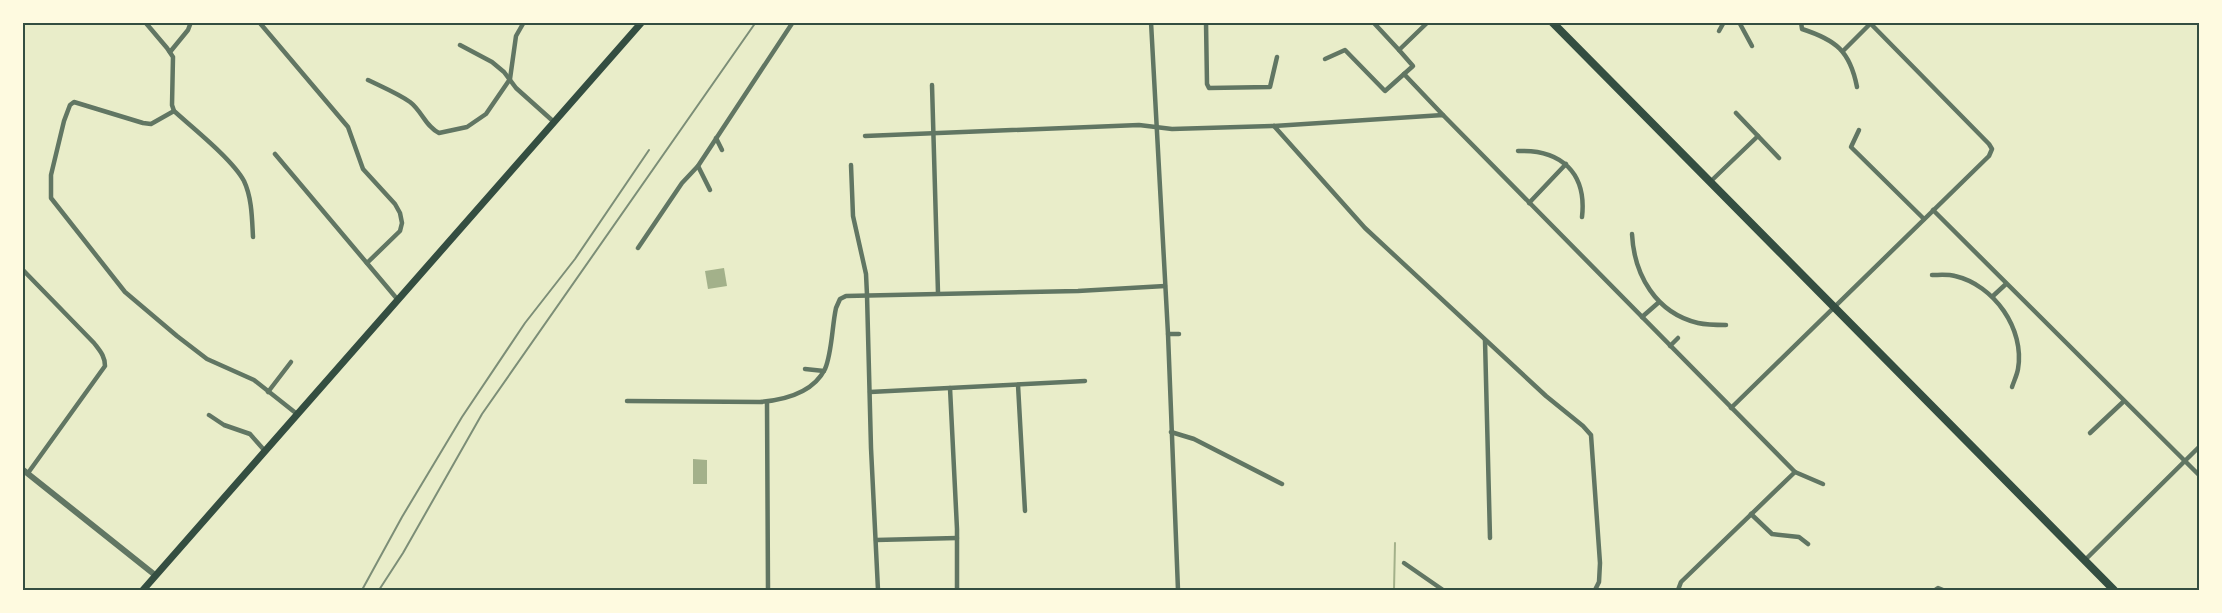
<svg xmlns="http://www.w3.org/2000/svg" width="2222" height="613" font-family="Spectral,serif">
  <rect width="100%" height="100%" fill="#e9edc9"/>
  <g fill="#a3b18a">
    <polygon points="724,268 727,286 708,289 705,271"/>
    <polygon points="693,459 707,460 707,484 693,484"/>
  </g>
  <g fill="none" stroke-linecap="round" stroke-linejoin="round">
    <polyline stroke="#a3b18a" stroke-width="2" points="1394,590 1395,543"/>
    <g stroke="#617663" stroke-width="4.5">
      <path d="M145,22L167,48L173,57L172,105L174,111C193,128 233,160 244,181C252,198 252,219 253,237"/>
      <polyline points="259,22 348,127 363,169 395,204 400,213 402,223 400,231 367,263"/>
      <polyline points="1151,22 1168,334 1178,590"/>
      <polyline points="1206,22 1207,84 1209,88 1270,87 1277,57"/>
      <polyline points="1373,22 1399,50"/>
      <polyline points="1739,22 1752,46"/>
      <path d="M1801,22L1802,29C1836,40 1850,51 1857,87"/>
      <polyline points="1719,31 1724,22"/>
      <polyline points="460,45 492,62 504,72 516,88 554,122"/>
      <polyline points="1843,51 1870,24"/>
      <polyline points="170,52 188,30 191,22"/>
      <polyline points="1325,59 1345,50 1385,91 1413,66 1399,50 1428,22"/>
      <polyline points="1404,74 1443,115"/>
      <path d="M368,80C382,87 397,93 410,102C422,111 425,126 439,133L467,127L486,114L510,79L516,36L524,22"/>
      <polyline points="932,85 938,293"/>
      <polyline points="174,111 151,124 143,123 74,102 70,105 64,121 51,175 51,198 125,292 177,336 207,359 254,380 297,414"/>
      <polyline points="1736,113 1779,158"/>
      <polyline points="1274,126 1365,228 1546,396 1583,426 1591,435 1600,563 1599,582 1595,590"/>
      <polyline points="1859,130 1851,147 1924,219"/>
      <polyline points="865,136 1139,125 1172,129 1274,126 1443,115 1795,472 1681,582 1678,590"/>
      <polyline points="716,138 722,150"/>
      <path d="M1518,151C1561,149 1587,173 1582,217"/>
      <polyline points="275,154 398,300"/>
      <polyline points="851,165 853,216 866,274 867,295 871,448 878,590"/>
      <polyline points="698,166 710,190"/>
      <polyline points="1710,182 1758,136"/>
      <polyline points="1529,203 1566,164"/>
      <polyline points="1933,210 2200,476"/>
      <path d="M1632,234C1634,275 1656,313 1698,323C1707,325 1717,325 1726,325"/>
      <polyline points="638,248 682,183 698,166 793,22"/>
      <path d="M22,269L94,343C100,351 105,356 105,366L28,473"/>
      <path d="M1932,275C1939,275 1948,274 1955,276C1994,285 2025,329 2018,369C2017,375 2014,381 2012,387"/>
      <polyline points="1993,296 2006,284"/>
      <polyline points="1642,317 1658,303"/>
      <polyline points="1168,334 1179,334"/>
      <polyline points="1485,340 1490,538"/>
      <polyline points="1670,346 1678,338"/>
      <polyline points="805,369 824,371"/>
      <polyline points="1018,385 1025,511"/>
      <polyline points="950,388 957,529 957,590"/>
      <polyline points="268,392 291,362"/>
      <polyline points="870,392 1085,381"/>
      <path d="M627,401L760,402C784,400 813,393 825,369C832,353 832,326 836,308L840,299L846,296L1078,291L1165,286"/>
      <polyline points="767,402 768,590"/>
      <polyline points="1731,408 1989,156 1992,149 1989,144 1869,22"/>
      <polyline points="209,415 224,425 250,434 265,451"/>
      <polyline points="1171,432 1194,439 1282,484"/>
      <polyline points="2090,433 2123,402"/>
      <polyline points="1795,472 1823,484"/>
      <polyline points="1751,514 1772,534 1799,537 1808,544"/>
      <polyline points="876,540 957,538"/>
      <polyline points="2084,561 2200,446"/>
      <polyline points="1404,563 1443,590"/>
      <polyline points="1935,590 1938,588 1943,590"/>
    </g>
    <polyline stroke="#617663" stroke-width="6" points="22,469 155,575"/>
    <polyline stroke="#344e41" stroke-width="7" points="143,590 642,22"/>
    <polyline stroke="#344e41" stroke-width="8" points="1552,22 2114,590"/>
    <g stroke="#7c8e77" stroke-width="2">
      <polyline points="362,590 402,517 462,417 525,323 575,259 649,150"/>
      <polyline points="379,590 403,553 482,414 756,22"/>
    </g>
  </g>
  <rect width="2222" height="613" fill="none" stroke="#fefae0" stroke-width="48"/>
  <rect x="24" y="24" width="2174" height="565" fill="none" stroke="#344e41" stroke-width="2"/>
</svg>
